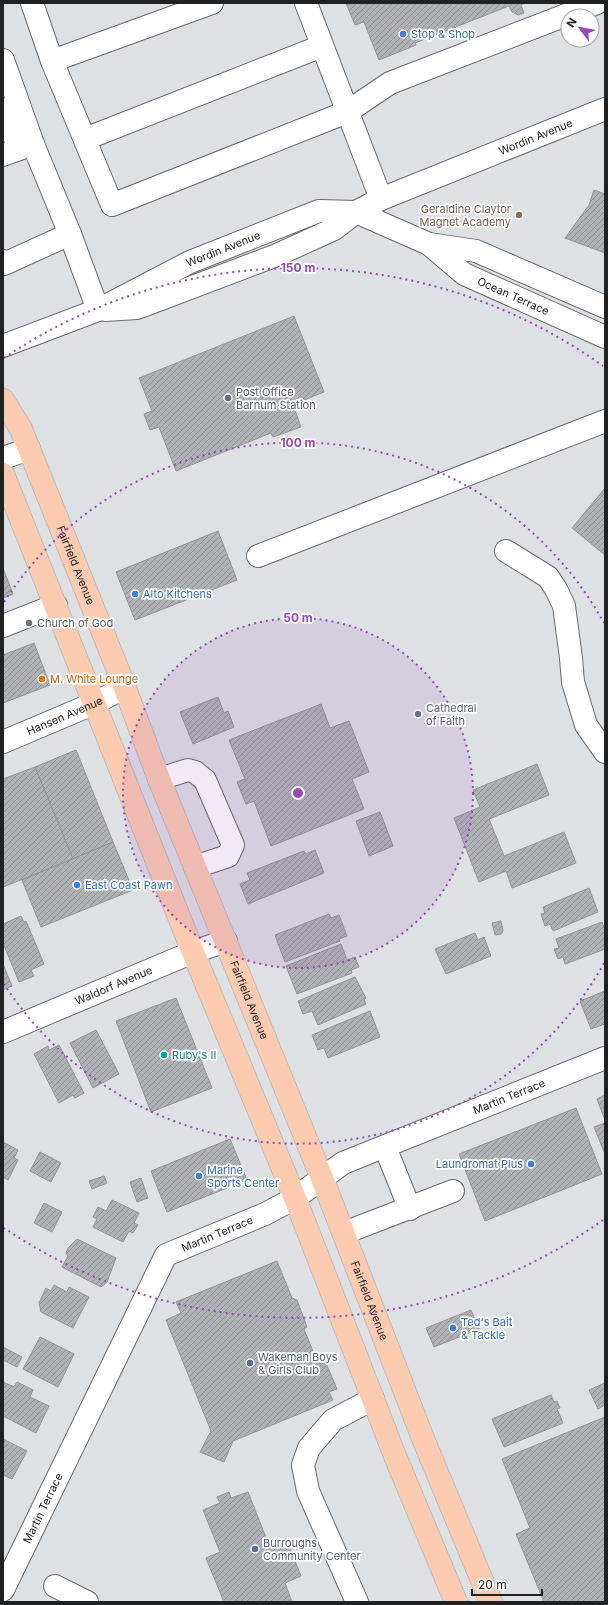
<svg xmlns="http://www.w3.org/2000/svg" width="608" height="1605" font-family="Inter,sans-serif">
  <defs>
    <pattern id="building-hatch" width="6" height="6" patternUnits="userSpaceOnUse"><rect width="6" height="6" fill="#b0b3b5"/><path d="M-1 1l2-2M0 6l6-6M5 7l2-2" fill="none" stroke="#8f9193"/></pattern>
  </defs>
  <rect width="100%" height="100%" fill="#dee1e4"/>
  <g fill="url(#building-hatch)" stroke="#919396">
    <polygon points="346,3 525,3 521,5 524,13 518,15 512,12 509,6 415,43 416,45 379,60 364,22 355,25"/>
    <polygon points="594,190 605,194 605,253 565,238 589,205"/>
    <polygon points="294,316 324,392 294,404 294,408 301,427 273,437 271,433 176,471 159,427 150,430 144,414 152,411 139,378"/>
    <polygon points="605,488 605,555 572,528"/>
    <polygon points="218,531 237,580 135,620 116,572"/>
    <polygon points="3,568 13,594 3,598"/>
    <polygon points="34,643 50,685 3,703 3,655"/>
    <polygon points="218,697 224,713 228,711 234,727 193,744 180,712"/>
    <polygon points="321,704 330,728 349,721 369,772 352,779 364,809 271,846 254,801 246,804 237,782 245,779 229,740"/>
    <polygon points="76,750 113,842 73,859 35,767"/>
    <polygon points="537,764 549,795 489,819 504,856 564,832 576,863 512,888 506,871 479,882 454,818 480,807 473,790"/>
    <polygon points="35,767 73,859 3,887 3,779"/>
    <polygon points="380,812 393,846 369,856 356,821"/>
    <polygon points="113,842 133,890 41,927 22,880"/>
    <polygon points="315,850 324,873 248,904 240,884 250,880 247,873 304,851 306,854"/>
    <polygon points="589,888 598,912 553,931 550,924 545,926 541,914 545,913 543,907"/>
    <polygon points="329,914 331,918 339,915 347,936 339,939 340,941 285,962 275,935"/>
    <polygon points="21,916 24,922 26,921 44,964 31,970 34,976 19,982 3,943 3,924"/>
    <polygon points="501,921 503,931 501,934 495,935 492,923"/>
    <polygon points="602,922 605,930 605,949 565,964 563,957 558,959 554,949 559,948 556,939"/>
    <polygon points="475,933 478,940 484,937 491,956 446,974 435,949"/>
    <polygon points="341,944 347,960 355,957 359,967 351,970 352,973 297,994 286,966"/>
    <polygon points="3,964 12,986 3,990"/>
    <polygon points="355,977 366,998 364,999 366,1004 318,1025 312,1011 303,1014 298,1001"/>
    <polygon points="605,991 605,1024 591,1029 580,1001"/>
    <polygon points="176,998 212,1088 151,1112 116,1021"/>
    <polygon points="370,1011 380,1037 328,1058 324,1048 318,1050 312,1035"/>
    <polygon points="96,1030 119,1074 93,1088 70,1043"/>
    <polygon points="59,1045 84,1093 75,1098 73,1095 59,1103 34,1054 48,1046 49,1050"/>
    <polygon points="605,1095 605,1120 597,1099"/>
    <polygon points="576,1108 602,1174 485,1221 459,1154"/>
    <polygon points="605,1123 605,1154 594,1127"/>
    <polygon points="230,1139 247,1180 167,1212 151,1171"/>
    <polygon points="3,1142 18,1150 14,1158 18,1160 8,1180 3,1177"/>
    <polygon points="40,1152 61,1163 51,1182 30,1171"/>
    <polygon points="104,1176 107,1183 92,1189 89,1181"/>
    <polygon points="141,1178 148,1198 137,1202 130,1182"/>
    <polygon points="112,1200 139,1213 134,1223 138,1225 133,1233 129,1231 123,1242 93,1227 97,1219 93,1217 98,1207 106,1211"/>
    <polygon points="44,1203 62,1212 52,1232 34,1223"/>
    <polygon points="77,1239 116,1258 107,1282 101,1287 62,1267 68,1256 66,1253 68,1248"/>
    <polygon points="277,1261 292,1298 297,1300 307,1327 304,1329 318,1364 325,1361 337,1389 329,1392 333,1400 233,1441 224,1462 200,1452 211,1431 166,1320 181,1313 176,1302"/>
    <polygon points="54,1285 67,1292 69,1287 89,1297 73,1328 41,1312 39,1303 46,1288 51,1291"/>
    <polygon points="471,1310 479,1329 434,1347 426,1328"/>
    <polygon points="40,1337 74,1354 58,1387 23,1369"/>
    <polygon points="3,1347 22,1357 17,1367 3,1360"/>
    <polygon points="3,1382 14,1387 17,1382 33,1390 30,1397 49,1406 36,1433 3,1416"/>
    <polygon points="605,1383 605,1405 598,1409 589,1390"/>
    <polygon points="551,1395 554,1402 557,1401 560,1408 557,1409 563,1423 504,1447 492,1419"/>
    <polygon points="605,1417 605,1602 544,1602 516,1534 530,1528 502,1459"/>
    <polygon points="3,1439 27,1451 12,1479 3,1475"/>
    <polygon points="229,1492 231,1498 248,1492 269,1545 286,1538 301,1576 285,1583 292,1602 240,1602 240,1601 224,1602 206,1558 220,1552 203,1510 220,1503 217,1497"/>
  </g>
  <g fill="none" stroke-linecap="round" stroke-linejoin="round">
    <defs>
      <g id="minor">
        <polyline points="32,3 52,61 112,205 347,112 390,83 597,3"/>
        <polyline points="306,3 381,199"/>
        <polyline points="3,60 33,144 3,155"/>
        <polyline points="52,61 212,3"/>
        <polyline points="3,109 19,149"/>
        <polyline points="85,139 322,46"/>
        <polyline points="70,234 98,310"/>
        <path id="s1" d="M429,244L464,274L605,337"/>
        <polyline points="3,261 4,264 70,234 33,144"/>
        <path id="s2" d="M105,310L137,308L277,255L334,229L356,212L381,199L605,109"/>
        <path id="s3" d="M3,346L98,310L190,262L319,211L356,212L429,244L476,251L605,307"/>
        <polyline points="3,458 29,449"/>
        <polyline points="506,551 548,577 556,589 564,606 571,658 573,682 586,725 605,752"/>
        <polyline points="258,556 605,421"/>
        <polyline points="3,626 56,605"/>
        <path id="s4" d="M3,742L95,703L125,687"/>
        <polyline points="159,779 188,770 195,772 205,780 233,845 228,856 195,867"/>
        <path id="s5" d="M3,1032L193,952L226,941"/>
        <polyline points="385,1147 410,1209"/>
        <polyline points="344,1233 453,1191"/>
        <polyline points="55,1586 87,1602"/>
        <path id="s6" d="M3,1590L166,1255L265,1214L295,1198L343,1163L605,1058"/>
        <polyline points="357,1602 308,1491 303,1465 309,1448 333,1420 373,1399"/>
      </g>
      <g id="major">
        <path id="s7" d="M3,400L21,429L120,675L159,779L322,1178L424,1441L491,1602"/>
        <polyline points="3,474 193,952 295,1198 395,1456 456,1602"/>
      </g>
    </defs>
    <use href="#minor" stroke="#66686a" stroke-width="24"/>
    <use href="#major" stroke="#bcbcbd" stroke-width="24"/>
    <use href="#minor" stroke="#fff" stroke-width="22"/>
    <use href="#major" stroke="#fccbb0" stroke-width="22"/>
  </g>
  <circle cx="298" cy="793" r="175" fill="#9749ba" fill-opacity=".12"/>
  <g fill="none" stroke="#9749ba" stroke-width="2" stroke-dasharray="2 4">
    <circle cx="298" cy="793" r="175"/>
    <path d="M604 963A350 350 0 0 1 4 984M4 602A350 350 0 0 1 604 623"/>
    <path d="M603 1220A525 525 0 0 1 4 1228M4 358A525 525 0 0 1 603 366"/>
  </g>
  <g fill="#3f7fe0" stroke="#fff" stroke-width="1.5">
    <circle cx="403" cy="34" r="4"/>
    <circle cx="135" cy="594" r="4"/>
    <circle cx="77" cy="885" r="4"/>
    <circle cx="531" cy="1164" r="4"/>
    <circle cx="199" cy="1176" r="4"/>
    <circle cx="453" cy="1328" r="4"/>
  </g>
  <circle fill="#8d6e63" stroke="#fff" stroke-width="1.5" cx="519" cy="215" r="4"/>
  <g fill="#5c6f8a" stroke="#fff" stroke-width="1.5">
    <circle cx="228" cy="398" r="4"/>
    <circle cx="250" cy="1363" r="4"/>
    <circle cx="255" cy="1549" r="4"/>
  </g>
  <g fill="#6b7280" stroke="#fff" stroke-width="1.5">
    <circle cx="29" cy="623" r="4"/>
    <circle cx="418" cy="714" r="4"/>
  </g>
  <circle fill="#e8710a" stroke="#fff" stroke-width="1.5" cx="42" cy="679" r="4"/>
  <circle fill="#0f9aa8" stroke="#fff" stroke-width="1.5" cx="164" cy="1055" r="4"/>
  <g text-anchor="middle" stroke-width="3.5" stroke-linejoin="round" paint-order="stroke">
    <g font-size="11" fill="#366cbe" stroke="#fff" text-anchor="start">
      <text x="411" y="38">Stop &amp; Shop</text>
      <text x="143" y="598">Alto Kitchens</text>
      <text x="85" y="889">East Coast Pawn</text>
      <text x="523" y="1168" text-anchor="end">Laundromat Plus</text>
      <text x="207" y="1174">Marine<tspan x="207" dy="13">Sports Center</tspan></text>
      <text x="461" y="1326">Ted's Bait<tspan x="461" dy="13">&amp; Tackle</tspan></text>
    </g>
    <g font-size="11" fill="#202122" stroke="#fff">
      <text dy="4" stroke="none"><textPath href="#s2" startOffset="467">Wordin Avenue</textPath></text>
      <text dy="4" stroke="none"><textPath href="#s3" startOffset="241">Wordin Avenue</textPath></text>
      <text dy="4" stroke="none"><textPath href="#s1" startOffset="100">Ocean Terrace</textPath></text>
      <text dy="4" stroke="none"><textPath href="#s7" startOffset="181">Fairfield Avenue</textPath></text>
      <text dy="4" stroke="none"><textPath href="#s4" startOffset="67">Hansen Avenue</textPath></text>
      <text dy="4" stroke="none"><textPath href="#s5" startOffset="120">Waldorf Avenue</textPath></text>
      <text dy="4" stroke="none"><textPath href="#s7" startOffset="649">Fairfield Avenue</textPath></text>
      <text dy="4" stroke="none"><textPath href="#s6" startOffset="752">Martin Terrace</textPath></text>
      <text dy="4" stroke="none"><textPath href="#s6" startOffset="428">Martin Terrace</textPath></text>
      <text dy="4" stroke="none"><textPath href="#s7" startOffset="973">Fairfield Avenue</textPath></text>
      <text dy="4" stroke="none"><textPath href="#s6" startOffset="91">Martin Terrace</textPath></text>
    </g>
    <g font-size="11" fill="#785e54" stroke="#fff" text-anchor="end">
      <text x="511" y="213">Geraldine Claytor<tspan x="511" dy="13">Magnet Academy</tspan></text>
    </g>
    <g font-size="11" fill="#4e5e75" stroke="#fff" text-anchor="start">
      <text x="236" y="396">Post Office<tspan x="236" dy="13">Barnum Station</tspan></text>
      <text x="258" y="1361">Wakeman Boys<tspan x="258" dy="13">&amp; Girls Club</tspan></text>
      <text x="263" y="1547">Burroughs<tspan x="263" dy="13">Community Center</tspan></text>
    </g>
    <g font-size="11" fill="#5b616d" stroke="#fff" text-anchor="start">
      <text x="37" y="627">Church of God</text>
      <text x="426" y="712">Cathedral<tspan x="426" dy="13">of Faith</tspan></text>
    </g>
    <g font-size="11" fill="#c56008" stroke="#fff" text-anchor="start">
      <text x="50" y="683">M. White Lounge</text>
    </g>
    <g font-size="11" fill="#0d838f" stroke="#fff" text-anchor="start">
      <text x="172" y="1059">Ruby's II</text>
    </g>
  </g>
  <circle cx="298" cy="793" r="6" fill="#9749ba" stroke="#fff" stroke-width="2"/>
  <g font-size="12" text-anchor="middle" font-weight="bold" fill="#9749ba" stroke="#fff" stroke-width="3.5" stroke-linejoin="round" paint-order="stroke">
    <text x="298" y="272">150 m</text>
    <text x="298" y="447">100 m</text>
    <text x="298" y="622">50 m</text>
  </g>
  <rect width="608" height="1605" fill="none" stroke="#202122" stroke-width="8"/>
  <g transform="translate(580 28) rotate(302)"><circle r="19" fill="#ffffff" stroke="#a6a6a7"/>
  <path d="M0-3L7 15L0 10L-7 15Z" fill="#9749ba"/>
  <text y="-6" font-size="11" font-weight="bold" text-anchor="middle" fill="#202122">N</text>
  </g>
  <path d="M472 1589v6h70v-6" fill="none" stroke="#202122" stroke-width="2"/>
  <text x="478" y="1589" font-size="12" fill="#202122" stroke="#ffffff" stroke-width="3" paint-order="stroke">20 m</text>
</svg>
